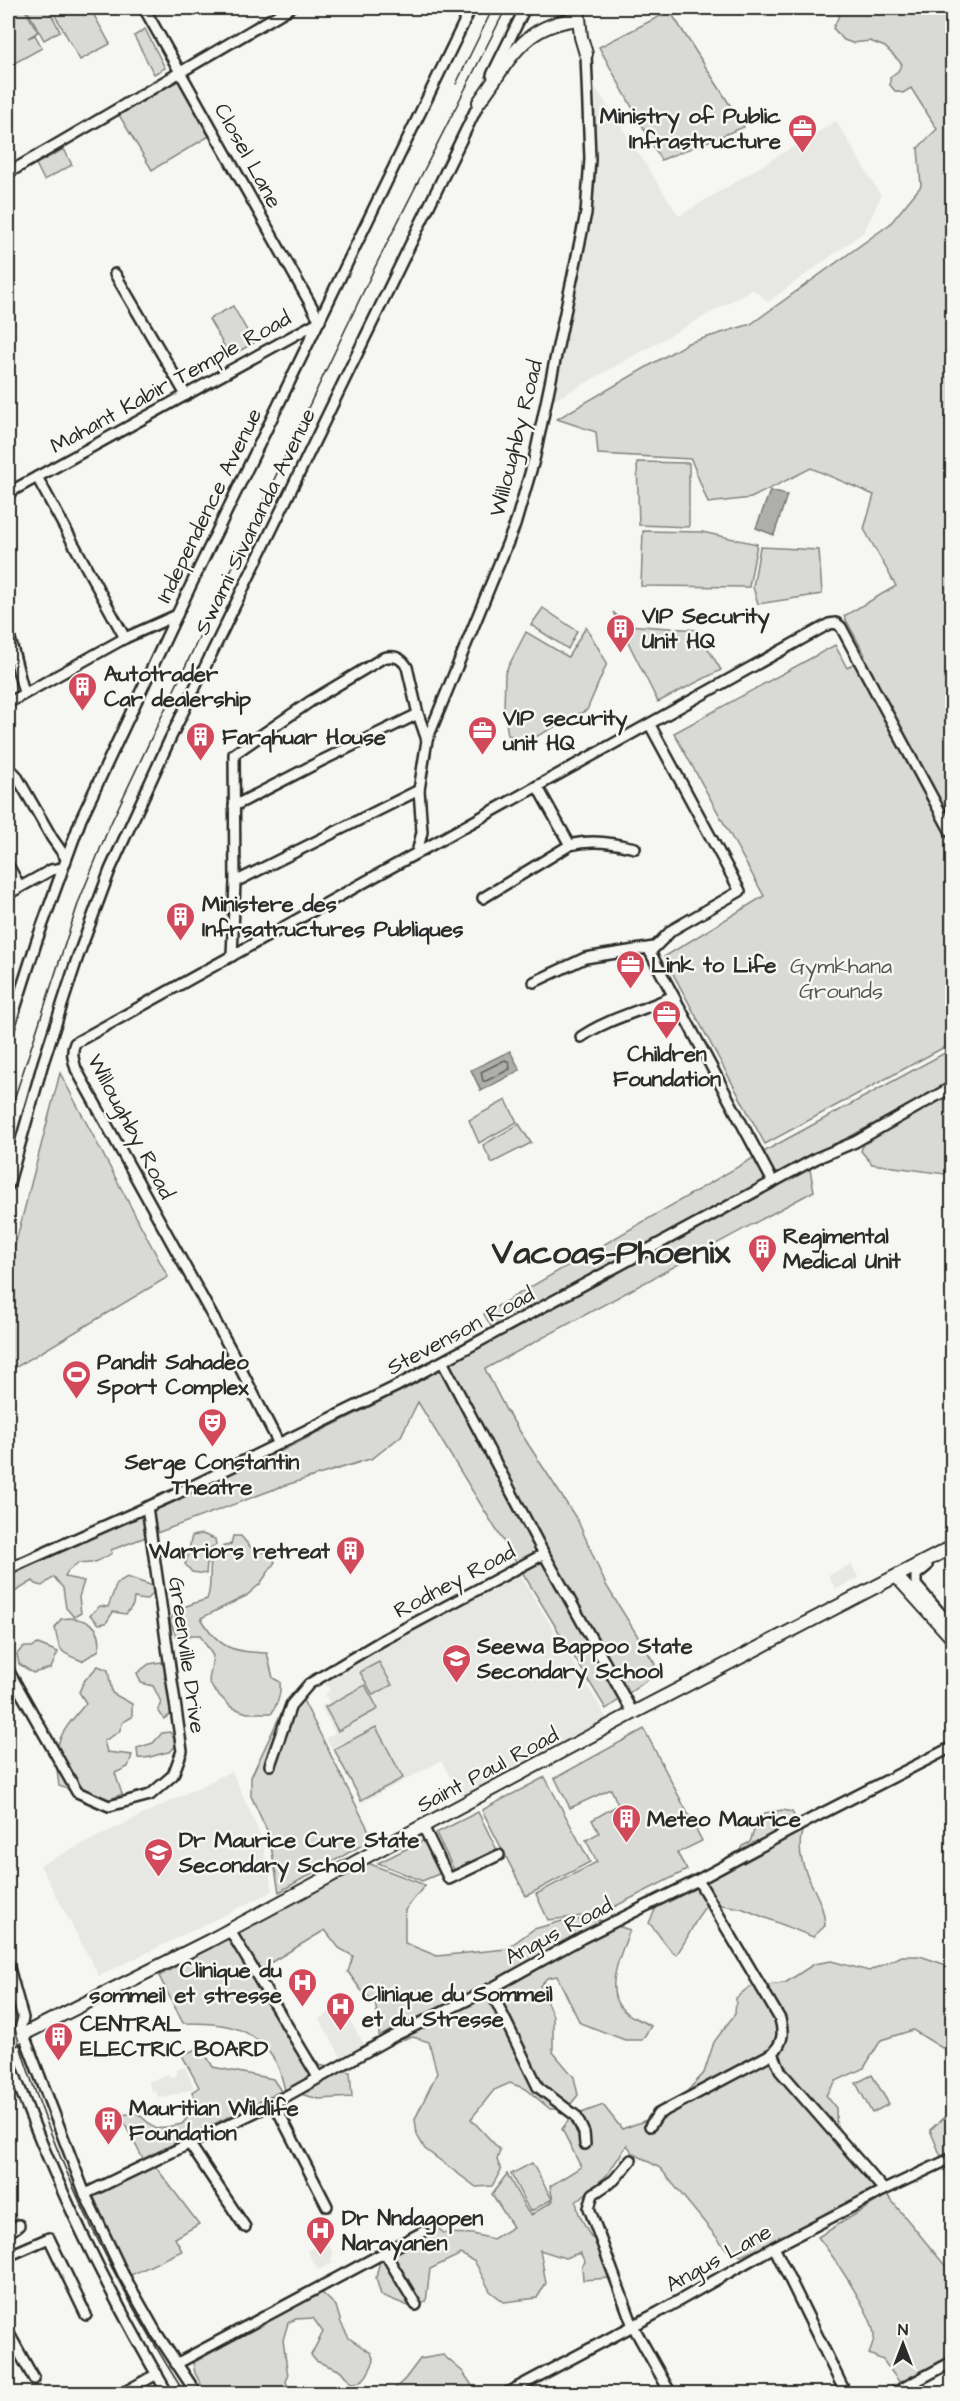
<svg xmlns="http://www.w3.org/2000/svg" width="960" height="2401" font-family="'Architects Daughter',sans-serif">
  <rect width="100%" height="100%" fill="#f6f6f2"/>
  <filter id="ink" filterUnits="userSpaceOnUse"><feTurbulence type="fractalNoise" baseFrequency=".0167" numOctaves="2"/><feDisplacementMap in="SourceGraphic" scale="12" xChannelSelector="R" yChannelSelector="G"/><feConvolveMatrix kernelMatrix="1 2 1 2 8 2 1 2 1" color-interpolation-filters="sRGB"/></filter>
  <g filter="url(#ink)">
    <g fill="#e7e7e3">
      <polygon points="596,88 679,216 836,121 881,196 864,232 768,302 753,289 553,401 595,191"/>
      <polygon points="851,1564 859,1578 836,1589 828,1576"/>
      <polygon points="520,1575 608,1720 461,1796 441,1761 361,1803 326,1738 335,1733 321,1706 329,1702 325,1694 330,1691 323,1678"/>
      <polygon points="232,1771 261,1837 273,1891 99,1976 40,1865"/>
      <polygon points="341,2006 364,2044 342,2058 319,2019"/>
      <polygon points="185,2067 194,2088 165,2098 163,2095 158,2097 155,2090 152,2091 148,2082 169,2074 171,2078 177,2075 177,2070"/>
      <polygon points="322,2242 324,2246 328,2244 333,2254 331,2259 333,2263 318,2270 307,2251"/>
    </g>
    <g fill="#d9d9d5" stroke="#828280" stroke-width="1.5">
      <polygon points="12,8 24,8 38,32 28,38 35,35 42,48 11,65 8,59 8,10"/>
      <polygon points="26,8 48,8 60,31 44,40"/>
      <polygon points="51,8 90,8 110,44 80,60"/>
      <polygon points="843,8 952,8 952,1043 765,1144 664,957 764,896 674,733 835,645 847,668 865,655 844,616 896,586 864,529 874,495 811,468 751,498 708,503 691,459 598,454 596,432 557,419 688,343 751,324 890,224 921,186 918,148 937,129 911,88 903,93 895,91 890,85 890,77 898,71 902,64 885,47 870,41 852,43 844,40 833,28"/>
      <polygon points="670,11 744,127 661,160 599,47"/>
      <polygon points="145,29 165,68 154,74 134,36"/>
      <polygon points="178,80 211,135 152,170 119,115"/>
      <polygon points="64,149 72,165 44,180 36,164"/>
      <polygon points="233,306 254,343 230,356 209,319"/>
      <polygon points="637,462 689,463 689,527 639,525"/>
      <polygon points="643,531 702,532 757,544 749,587 641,586"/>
      <polygon points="760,547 819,550 822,594 758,604 753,587"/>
      <polygon points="543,608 577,631 568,649 531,625"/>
      <polygon points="613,612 627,625 697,630 721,670 658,702"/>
      <polygon points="586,627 607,663 587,710 526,742 508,735 504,710 505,673 526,632 568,657"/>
      <path d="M952,1049V1175L872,1164L861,1151C866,1131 893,1122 910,1112L909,1105L808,1159L814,1191L485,1369L506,1410L578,1521L606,1585L655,1664L649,1679L606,1709L418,1402L401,1436L373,1458L283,1486L111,1550L112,1553C100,1561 92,1565 78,1563L68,1571L65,1577L84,1581L79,1597L81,1613L74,1617L66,1608L63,1588L54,1577L42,1586L36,1584L33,1581L8,1596V1577L147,1507L281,1451L411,1386L488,1337L496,1335L484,1314L774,1146Z"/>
      <polygon points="60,1073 168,1277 8,1372 9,1268"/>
      <polygon points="506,1100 517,1122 479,1143 469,1120"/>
      <polygon points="519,1124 531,1143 492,1163 483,1145"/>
      <path d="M202,1534L215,1539L216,1545L209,1549L213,1555L207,1561L206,1574L192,1572L185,1564C191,1553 188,1547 192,1536Z"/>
      <path d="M233,1536H241L252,1549L270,1554L275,1562L260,1584L246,1596L201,1618C220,1650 232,1651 267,1653L273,1678L280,1682C281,1695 278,1702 272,1713H247L231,1707L213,1689L209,1681L213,1656L200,1635H191L183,1640L176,1636L170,1621C176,1606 193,1604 207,1599C216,1579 199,1551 231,1544Z"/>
      <polygon points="127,1577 153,1586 153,1594 145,1600 134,1598 133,1605 126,1614 113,1612 106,1623 99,1624 90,1615 100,1606 108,1607 117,1583"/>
      <path d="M70,1618C90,1620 103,1627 99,1650L82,1661C60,1652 59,1652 55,1628L61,1619Z"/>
      <polygon points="38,1644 58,1652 51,1668 33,1673 19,1664 17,1654 23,1647 32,1647"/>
      <polygon points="161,1662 168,1671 164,1678 170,1688 174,1712 164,1719 158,1710 161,1702 153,1686 141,1683 137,1673 149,1664"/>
      <polygon points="379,1662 392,1685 373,1695 360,1672"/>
      <path d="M98,1666L108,1670L112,1693L132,1704V1717L123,1722L119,1732L104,1741L107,1752L132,1755L128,1767L115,1773L122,1794L104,1802L59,1786C53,1740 57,1738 86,1703L79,1692L84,1681Z"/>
      <polygon points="365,1685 378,1709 338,1731 325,1707"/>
      <polygon points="298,1690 373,1839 279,1892 269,1835 251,1796 251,1777 287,1701"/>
      <polygon points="376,1727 403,1778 361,1800 334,1749"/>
      <polygon points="644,1729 702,1841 677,1853 687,1870 600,1914 548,1920 536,1894 597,1862 586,1840 599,1833 592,1820 618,1805 611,1789 570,1808 555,1778"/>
      <path d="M170,1732L178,1743L170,1752C158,1753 149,1760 138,1758L137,1748L153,1743L162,1733Z"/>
      <polygon points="545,1777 590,1862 526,1896 482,1810"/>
      <path d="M783,1810L792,1812L802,1831C792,1871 824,1890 825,1926L813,1937L741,1908L708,1903C694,1919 689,1939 676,1955C666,1948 659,1933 649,1923L656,1908L677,1892L734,1863L742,1846L750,1842L758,1819L765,1813Z"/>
      <polygon points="478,1812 497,1850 454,1870 436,1833"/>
      <polygon points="424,1840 441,1873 422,1881 378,1863"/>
      <path d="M365,1862L425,1885L405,1910V1943L437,1956L506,1949L534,1929L566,1920H599L630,1930C622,1951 602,1991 623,2010C630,2017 643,2021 651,2026L642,2040H625L580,2023L557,1976L547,1978L540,1986L553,2016V2052L574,2077L578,2095L567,2109H550L526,2089L510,2083L494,2090L471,2119L500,2150L497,2160L501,2170L492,2186L476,2187L425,2149L417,2135L415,2119L437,2073L429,2042L413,2037L379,2045V2026L375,2002L361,1990L348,1972L353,1956L339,1948L325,1930L265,1966L269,1997L319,2065L350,2072L352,2097L319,2099L285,2090C282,2080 280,2067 274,2059C251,2024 221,2023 183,2023L159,1976Z"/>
      <polygon points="902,1956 920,1956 952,1967 952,2048 942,2048 913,2030 881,2040 864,2068 836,2081 826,2095 836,2108 837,2146 875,2188 792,2235 741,2256 727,2250 660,2168 633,2153 627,2145 607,2175 576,2202 579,2214 590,2235 600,2246 609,2263 609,2278 583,2280 582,2266 585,2262 580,2253 565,2258 540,2250 546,2283 537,2298 504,2302 490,2291 475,2262 461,2254 430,2269 426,2302 411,2307 381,2295 376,2278 380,2260 432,2224 444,2233 473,2234 493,2239 513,2227 492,2194 507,2174 527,2211 531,2215 553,2201 550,2186 581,2167 562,2129 571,2117 603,2105 622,2129 668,2112 704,2073 714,2042 735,2014 736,1998 749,1987 785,1983 814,1964 831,1961 869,1971"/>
      <polygon points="201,2047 213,2067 273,2079 281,2091 143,2159 120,2115 137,2113 156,2129 182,2124 198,2105 192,2092 199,2087 182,2055"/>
      <polygon points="872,2075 889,2104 872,2113 856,2083"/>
      <polygon points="952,2110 952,2155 943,2161 930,2130"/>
      <polygon points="532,2163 552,2199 530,2212 511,2174"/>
      <polygon points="155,2166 199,2224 175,2238 182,2251 129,2276 93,2195"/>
      <path d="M887,2195L952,2274V2355L900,2383L883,2360L869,2354C871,2349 874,2342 874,2336C875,2317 831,2253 818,2237Z"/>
      <path d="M320,2291L336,2306L341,2323L349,2338L371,2353L374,2361C368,2373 366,2383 351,2383L341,2371L316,2361L311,2355L323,2332L313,2318L296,2319L288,2323L283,2340L288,2376L286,2382L291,2393H206L195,2373L193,2363Z"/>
      <polygon points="443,2355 463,2372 477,2393 390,2393 405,2379 420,2359"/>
    </g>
    <g fill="#aeaeab" stroke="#7a7a78" stroke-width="1.5">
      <polygon points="770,491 787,495 774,535 756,528"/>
      <polygon points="510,1051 520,1070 481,1091 471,1070"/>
    </g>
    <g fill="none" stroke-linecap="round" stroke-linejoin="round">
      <polygon stroke="#5f5f5e" stroke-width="1.5" points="505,1060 509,1062 510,1069 486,1081 483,1081 481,1072"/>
      <defs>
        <g id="minor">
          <polyline points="492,75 525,8"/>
          <polyline points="8,173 290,8"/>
          <polyline points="115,274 186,395"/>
          <polyline points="37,477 125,638"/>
          <polyline points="8,493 320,321 144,8"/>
          <polyline points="8,631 24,693"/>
          <polyline points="8,703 125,638 177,615"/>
          <polyline points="650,725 740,891 672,930 650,952 773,1182"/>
          <polyline points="8,774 13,772 16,775 52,838 66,858"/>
          <polyline points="537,786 570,845"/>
          <polyline points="234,806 321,761 418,714"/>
          <polyline points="417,853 422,832 419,790 427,740 515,525 534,460 586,213 590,159 586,54"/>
          <polyline points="8,865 20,887"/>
          <polyline points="235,882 419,790"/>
          <polyline points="8,894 51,870 63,868"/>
          <path d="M483,898L570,845C592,839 613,843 635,848"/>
          <path d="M232,956L235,882L234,754L311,701L383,658C394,655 401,657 407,667L418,714L427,740"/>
          <polyline points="534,982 585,958 654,947"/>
          <polyline points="8,1031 37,940 81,819 190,587 471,8"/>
          <path d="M581,1037C608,1018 643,1011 673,996"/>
          <polyline points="8,1186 43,1063 77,959 110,870 170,739 481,99"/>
          <polyline points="443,1363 544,1554 633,1713"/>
          <path d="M279,1444L231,1350L76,1069C73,1059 71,1052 75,1043L829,624L836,623L841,627L952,834"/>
          <polyline points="927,1566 916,1575 916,1585 952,1627"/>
          <polyline points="8,1569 172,1496 395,1387 817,1158 855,1142 952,1087"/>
          <polyline points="8,1670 77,1792 109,1806 150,1795 173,1775 182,1751 147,1507"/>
          <polyline points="270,1765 291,1705 309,1684 383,1640 544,1554"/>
          <polyline points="423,1826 449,1879 499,1855"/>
          <polyline points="229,1929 318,2077"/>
          <polyline points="8,1964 23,2018 20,2029 14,2037"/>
          <polyline points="490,1989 538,2087 576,2116 584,2133 585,2144"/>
          <polyline points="24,2035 85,2194 123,2274 157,2334 197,2394"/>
          <polyline points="773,2053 781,2072 884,2190"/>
          <path d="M8,2056C50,2174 104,2285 168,2394"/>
          <polyline points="274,2103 327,2206"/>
          <path d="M650,2126L658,2114L773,2053C783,2042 784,2033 780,2019L698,1880"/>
          <polyline points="189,2143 245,2227"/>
          <polyline points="631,2160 614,2180 593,2194 589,2208 633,2326 671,2394"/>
          <polyline points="85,2194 274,2103 394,2036 490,1989 582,1938 698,1880 817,1816 952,1747"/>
          <polyline points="8,2233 19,2225"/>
          <polyline points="774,2247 846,2394"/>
          <polyline points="385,2253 416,2305"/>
          <polyline points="8,2256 49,2238 86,2315"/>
          <polyline points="8,2332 34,2379"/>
          <polyline points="176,2364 423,2232"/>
          <polyline points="121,2394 157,2374"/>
          <polyline points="505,2394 659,2312 774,2247 884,2190 952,2158"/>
          <polyline points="892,2394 952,2362"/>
        </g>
        <g id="major">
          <polyline points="578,8 581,37 586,54"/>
          <path d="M479,102C510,61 521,25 579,19"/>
          <polyline points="897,1577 952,1638"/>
          <polyline points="8,2042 209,1941 633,1713 952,1547"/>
        </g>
      </defs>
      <use href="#minor" stroke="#2b2b2b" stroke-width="14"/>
      <use href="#major" stroke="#2b2b2b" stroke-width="16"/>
      <use href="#minor" stroke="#f6f6f2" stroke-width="9"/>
      <use href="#major" stroke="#f6f6f2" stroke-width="12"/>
      <g stroke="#2b2b2b" stroke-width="1.5">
        <polyline points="456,84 493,8"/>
        <polyline points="8,1118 79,901 109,827 375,267 506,8"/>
        <path d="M8,2005C46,2142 108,2274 185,2394"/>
      </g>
    </g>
  </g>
  <defs>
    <symbol id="office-pin" viewBox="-11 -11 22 30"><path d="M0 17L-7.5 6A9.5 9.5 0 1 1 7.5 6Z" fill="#d1495b" stroke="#f6f6f2"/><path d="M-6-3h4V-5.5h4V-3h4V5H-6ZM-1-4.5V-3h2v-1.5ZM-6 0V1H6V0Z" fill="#fff"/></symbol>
    <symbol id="building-pin" viewBox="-11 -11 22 30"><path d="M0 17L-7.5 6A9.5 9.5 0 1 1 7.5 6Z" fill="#d1495b" stroke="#f6f6f2"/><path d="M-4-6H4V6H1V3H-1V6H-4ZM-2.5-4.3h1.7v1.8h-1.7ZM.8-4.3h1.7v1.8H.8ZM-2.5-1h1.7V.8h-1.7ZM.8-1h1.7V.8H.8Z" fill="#fff"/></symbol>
    <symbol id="stadium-pin" viewBox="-11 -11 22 30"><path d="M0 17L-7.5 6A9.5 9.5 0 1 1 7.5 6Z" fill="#d1495b" stroke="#f6f6f2"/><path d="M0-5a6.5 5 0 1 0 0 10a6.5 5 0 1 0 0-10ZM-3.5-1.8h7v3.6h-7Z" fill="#fff"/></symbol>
    <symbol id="theatre-pin" viewBox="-11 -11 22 30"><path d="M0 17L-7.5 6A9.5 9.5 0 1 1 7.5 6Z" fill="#d1495b" stroke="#f6f6f2"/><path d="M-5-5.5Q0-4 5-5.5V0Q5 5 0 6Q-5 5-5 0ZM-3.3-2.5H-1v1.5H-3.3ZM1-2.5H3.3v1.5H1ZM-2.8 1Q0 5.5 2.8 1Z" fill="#fff"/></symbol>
    <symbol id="university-pin" viewBox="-11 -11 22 30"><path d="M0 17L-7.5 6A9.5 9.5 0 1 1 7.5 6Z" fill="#d1495b" stroke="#f6f6f2"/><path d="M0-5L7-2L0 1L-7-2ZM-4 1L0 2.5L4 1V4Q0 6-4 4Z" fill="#fff"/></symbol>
    <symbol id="hospital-pin" viewBox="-11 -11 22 30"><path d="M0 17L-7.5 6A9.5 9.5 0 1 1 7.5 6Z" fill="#d1495b" stroke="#f6f6f2"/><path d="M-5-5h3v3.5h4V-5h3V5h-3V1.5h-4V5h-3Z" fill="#fff"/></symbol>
  </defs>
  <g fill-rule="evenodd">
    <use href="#office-pin" x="786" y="112" width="33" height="45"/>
    <use href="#building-pin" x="604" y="612" width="33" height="45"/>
    <use href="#building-pin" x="66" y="670" width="33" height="45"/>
    <use href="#office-pin" x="466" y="714" width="33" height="45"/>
    <use href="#building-pin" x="184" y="720" width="33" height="45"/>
    <use href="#building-pin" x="164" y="900" width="33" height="45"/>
    <use href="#office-pin" x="614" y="948" width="33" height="45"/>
    <use href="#office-pin" x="650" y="998" width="33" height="45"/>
    <use href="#building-pin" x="746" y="1232" width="33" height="45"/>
    <use href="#stadium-pin" x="60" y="1358" width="33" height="45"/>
    <use href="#theatre-pin" x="196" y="1406" width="33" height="45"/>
    <use href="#building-pin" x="334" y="1534" width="33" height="45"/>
    <use href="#university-pin" x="440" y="1642" width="33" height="45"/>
    <use href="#building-pin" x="610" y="1802" width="33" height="45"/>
    <use href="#university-pin" x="142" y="1836" width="33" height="45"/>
    <use href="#hospital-pin" x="286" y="1966" width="33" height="45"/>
    <use href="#hospital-pin" x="324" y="1990" width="33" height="45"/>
    <use href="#building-pin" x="42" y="2020" width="33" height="45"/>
    <use href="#building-pin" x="92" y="2104" width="33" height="45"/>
    <use href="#hospital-pin" x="304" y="2214" width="33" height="45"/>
  </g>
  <g text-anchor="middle" stroke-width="5" stroke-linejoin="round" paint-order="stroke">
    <g font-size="22" font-weight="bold" fill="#2b2b2b" stroke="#f6f6f2" text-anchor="start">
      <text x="781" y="123" text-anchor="end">Ministry of Public<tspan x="781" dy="25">Infrastructure</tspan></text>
      <text x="642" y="623">VIP Security<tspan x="642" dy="25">Unit HQ</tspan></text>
      <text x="104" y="681">Autotrader<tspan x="104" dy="25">Car dealership</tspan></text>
      <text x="503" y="725">VIP security<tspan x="503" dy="25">unit HQ</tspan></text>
      <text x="222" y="744">Farqhuar House</text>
      <text x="202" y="911">Ministere des<tspan x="202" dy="25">Infrsatructures Publiques</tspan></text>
      <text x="651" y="972">Link to Life</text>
      <text x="667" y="1061" text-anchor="middle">Children<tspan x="667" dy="25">Foundation</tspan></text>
      <text x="783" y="1243">Regimental<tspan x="783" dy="25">Medical Unit</tspan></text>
      <text x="97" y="1369">Pandit Sahadeo<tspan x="97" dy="25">Sport Complex</tspan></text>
      <text x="212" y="1469" text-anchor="middle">Serge Constantin<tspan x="212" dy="25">Theatre</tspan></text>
      <text x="330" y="1558" text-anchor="end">Warriors retreat</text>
      <text x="477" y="1653">Seewa Bappoo State<tspan x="477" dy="25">Secondary School</tspan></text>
      <text x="647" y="1826">Meteo Maurice</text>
      <text x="179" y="1847">Dr Maurice Cure State<tspan x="179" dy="25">Secondary School</tspan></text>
      <text x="282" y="1977" text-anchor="end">Clinique du<tspan x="282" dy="25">sommeil et stresse</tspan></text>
      <text x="362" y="2001">Clinique du Sommeil<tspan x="362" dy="25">et du Stresse</tspan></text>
      <text x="80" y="2031">CENTRAL<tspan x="80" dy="25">ELECTRIC BOARD</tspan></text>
      <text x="129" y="2115">Mauritian Wildlife<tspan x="129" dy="25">Foundation</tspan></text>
      <text x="342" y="2225">Dr Nndagopen<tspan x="342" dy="25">Narayanen</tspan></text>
    </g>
    <g font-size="22" fill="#2b2b2b" stroke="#f6f6f2">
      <text transform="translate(249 155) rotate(61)" y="8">Closel Lane</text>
      <text transform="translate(170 381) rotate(-29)" y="8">Mahant Kabir Temple Road</text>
      <text transform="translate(515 438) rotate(-76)" y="8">Willoughby Road</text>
      <text transform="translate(208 505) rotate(-64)" y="8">Independence Avenue</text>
      <text transform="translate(254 521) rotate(-64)" y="8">Swami Sivananda Avenue</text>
      <text transform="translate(132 1126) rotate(62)" y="8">Willoughby Road</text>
      <text transform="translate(460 1330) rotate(-28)" y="8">Stevenson Road</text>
      <text transform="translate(454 1580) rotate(-28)" y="8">Rodney Road</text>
      <text transform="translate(188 1655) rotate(82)" y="8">Greenville Drive</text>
      <text transform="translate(487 1769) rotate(-28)" y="8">Saint Paul Road</text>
      <text transform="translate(558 1930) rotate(-28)" y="8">Angus Road</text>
      <text transform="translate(718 2257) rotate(-29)" y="8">Angus Lane</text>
    </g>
    <g font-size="22" fill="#565656" stroke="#f6f6f2">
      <text x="841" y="973">Gymkhana<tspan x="841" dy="25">Grounds</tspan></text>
    </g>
    <g font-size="34" font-weight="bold" fill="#2b2b2b" stroke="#f6f6f2">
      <text x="611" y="1263">Vacoas-Phoenix</text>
    </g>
  </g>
  <rect width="960" height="2401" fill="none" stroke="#f6f6f2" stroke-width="30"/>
  <rect x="15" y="15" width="930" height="2371" fill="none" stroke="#2b2b2b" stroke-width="2" filter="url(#ink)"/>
  <g transform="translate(903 2344)" stroke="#f6f6f2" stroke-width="4.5" paint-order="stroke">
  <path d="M0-4.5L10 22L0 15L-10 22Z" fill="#2b2b2b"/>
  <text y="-9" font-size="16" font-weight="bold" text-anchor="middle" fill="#2b2b2b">N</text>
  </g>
</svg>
